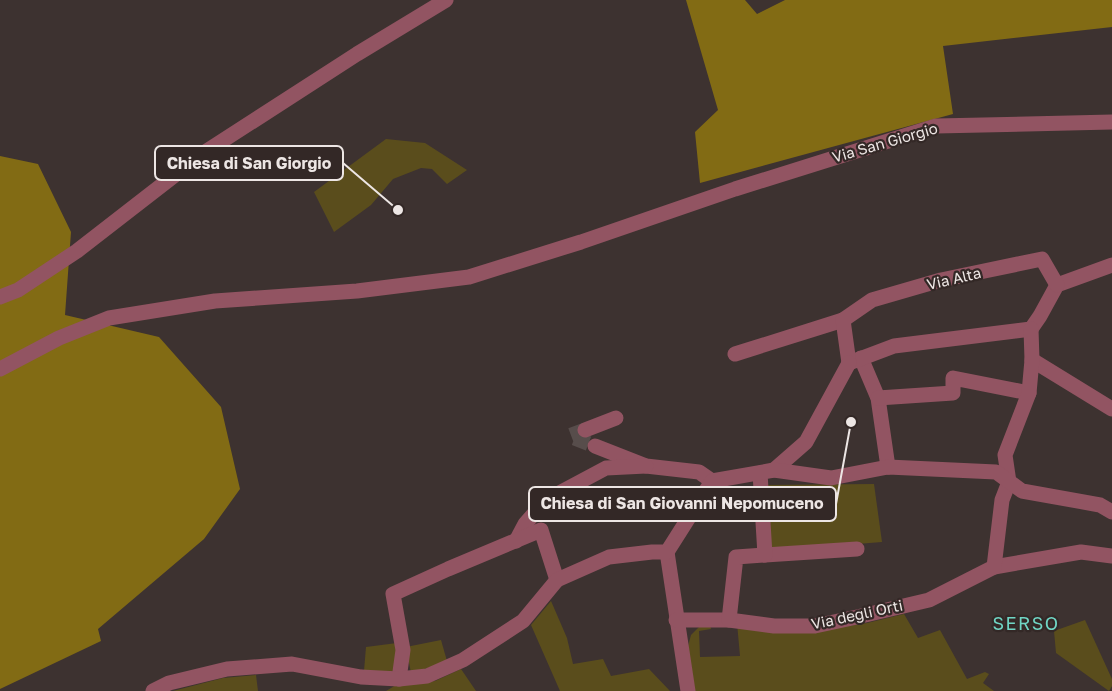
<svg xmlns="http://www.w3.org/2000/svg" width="1112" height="691" font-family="'Golos Text',sans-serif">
  <rect width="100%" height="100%" fill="#3d3230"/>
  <g fill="#5a4d1c">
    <polygon points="386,139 425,143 467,170 447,184 432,169 421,168 393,179 371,205 334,232 314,192"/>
    <polygon points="874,484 882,542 770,551 763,485"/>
    <polygon points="551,601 567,638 573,664 603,659 611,676 649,669 670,691 560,691 531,625"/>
    <polygon points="904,614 918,638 940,630 967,679 985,672 989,674 983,683 994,691 695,691 688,646 691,635 699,627 710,624 711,629 699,631 700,657 740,656 737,623 810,632 867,623"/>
    <polygon points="1085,620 1112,679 1112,686 1109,691 1056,653 1054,631"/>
    <polygon points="441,640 447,661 435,666 411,673 406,647"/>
    <polygon points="397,643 394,673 364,671 366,647"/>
    <polygon points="461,669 476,691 386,691 396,685 435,681"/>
    <polygon points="256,675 258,691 173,691 223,678"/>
  </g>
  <g fill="#826b14">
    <polygon points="686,0 745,0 757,14 785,0 1112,0 1112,27 943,46 953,114 700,183 695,132 718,110"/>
    <polygon points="0,156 38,164 71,232 65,315 159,337 221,407 240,489 204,539 98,629 101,641 0,689"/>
  </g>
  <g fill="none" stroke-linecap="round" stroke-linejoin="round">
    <polyline stroke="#574d4b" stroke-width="15" stroke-dasharray="15 8" stroke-linecap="butt" points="585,430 569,436 595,446"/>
    <g stroke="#925462" stroke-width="15">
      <polyline points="0,297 18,290 77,251 202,154 357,54 446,0"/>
      <polyline points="735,354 843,320"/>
      <polyline points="861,358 878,398 888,467"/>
      <polyline points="1032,360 1112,409"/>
      <polyline points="849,363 894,346 1031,329 1040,316 1057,285 1112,265"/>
      <polyline points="849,363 843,320 872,300 941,280 1042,259 1057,285"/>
      <polyline points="0,369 59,338 109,318 215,301 357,291 469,277 581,242 735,189 936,126 1112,122"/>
      <polyline points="878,398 953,393 953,378 1029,393"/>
      <polyline points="585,430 616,418"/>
      <polyline points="595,446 646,466 699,472 712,481"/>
      <polyline points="774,470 806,442 849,363"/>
      <polyline points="1009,482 1005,455 1029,393 1032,360 1031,329"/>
      <polyline points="516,541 525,524 546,500 606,468 646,466"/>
      <polyline points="667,552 688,691"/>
      <polyline points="765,555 857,549"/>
      <polyline points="994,567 1081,552 1112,556"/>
      <polyline points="676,620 729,620 774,626 815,626 857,617 929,600 994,567 1002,500 1009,482"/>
      <polyline points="729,620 736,557 765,555 760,473"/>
      <polyline points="399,679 403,650 393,594 448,569 541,530 557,580"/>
      <polyline points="153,691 169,683 227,669 292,664 361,677 399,679 427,676 463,660 523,621 557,580 609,557 652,552 667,552 712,481 774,470 831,478 888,467 996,472 1022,491 1100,505 1112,512"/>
    </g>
  </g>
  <g text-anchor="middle" stroke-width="4.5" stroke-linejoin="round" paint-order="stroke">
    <g font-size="15" fill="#ede6e4" stroke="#332826">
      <text transform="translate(885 143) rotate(-16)" y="5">Via San Giorgio</text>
      <text transform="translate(954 279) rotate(-13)" y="5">Via Alta</text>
      <text transform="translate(857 615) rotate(-12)" y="5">Via degli Orti</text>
    </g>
    <g font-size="18" letter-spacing="1.5" fill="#70d6c5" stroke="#332826">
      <text x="1026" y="630">SERSO</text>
    </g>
  </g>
  <path fill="none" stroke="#ede6e4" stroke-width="2" d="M398 210L343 163M851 422L836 504"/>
  <g fill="#ede6e4" stroke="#332826" stroke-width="2">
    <circle cx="398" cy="210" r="6"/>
    <circle cx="851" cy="422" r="6"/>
  </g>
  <g fill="#332826" stroke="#ede6e4" stroke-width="2">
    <rect x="155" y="146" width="188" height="34" rx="6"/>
    <rect x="529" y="487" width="307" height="34" rx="6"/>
  </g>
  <g font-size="16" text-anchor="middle" font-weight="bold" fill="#ede6e4">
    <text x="249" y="169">Chiesa di San Giorgio</text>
    <text x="682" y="509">Chiesa di San Giovanni Nepomuceno</text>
  </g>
</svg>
